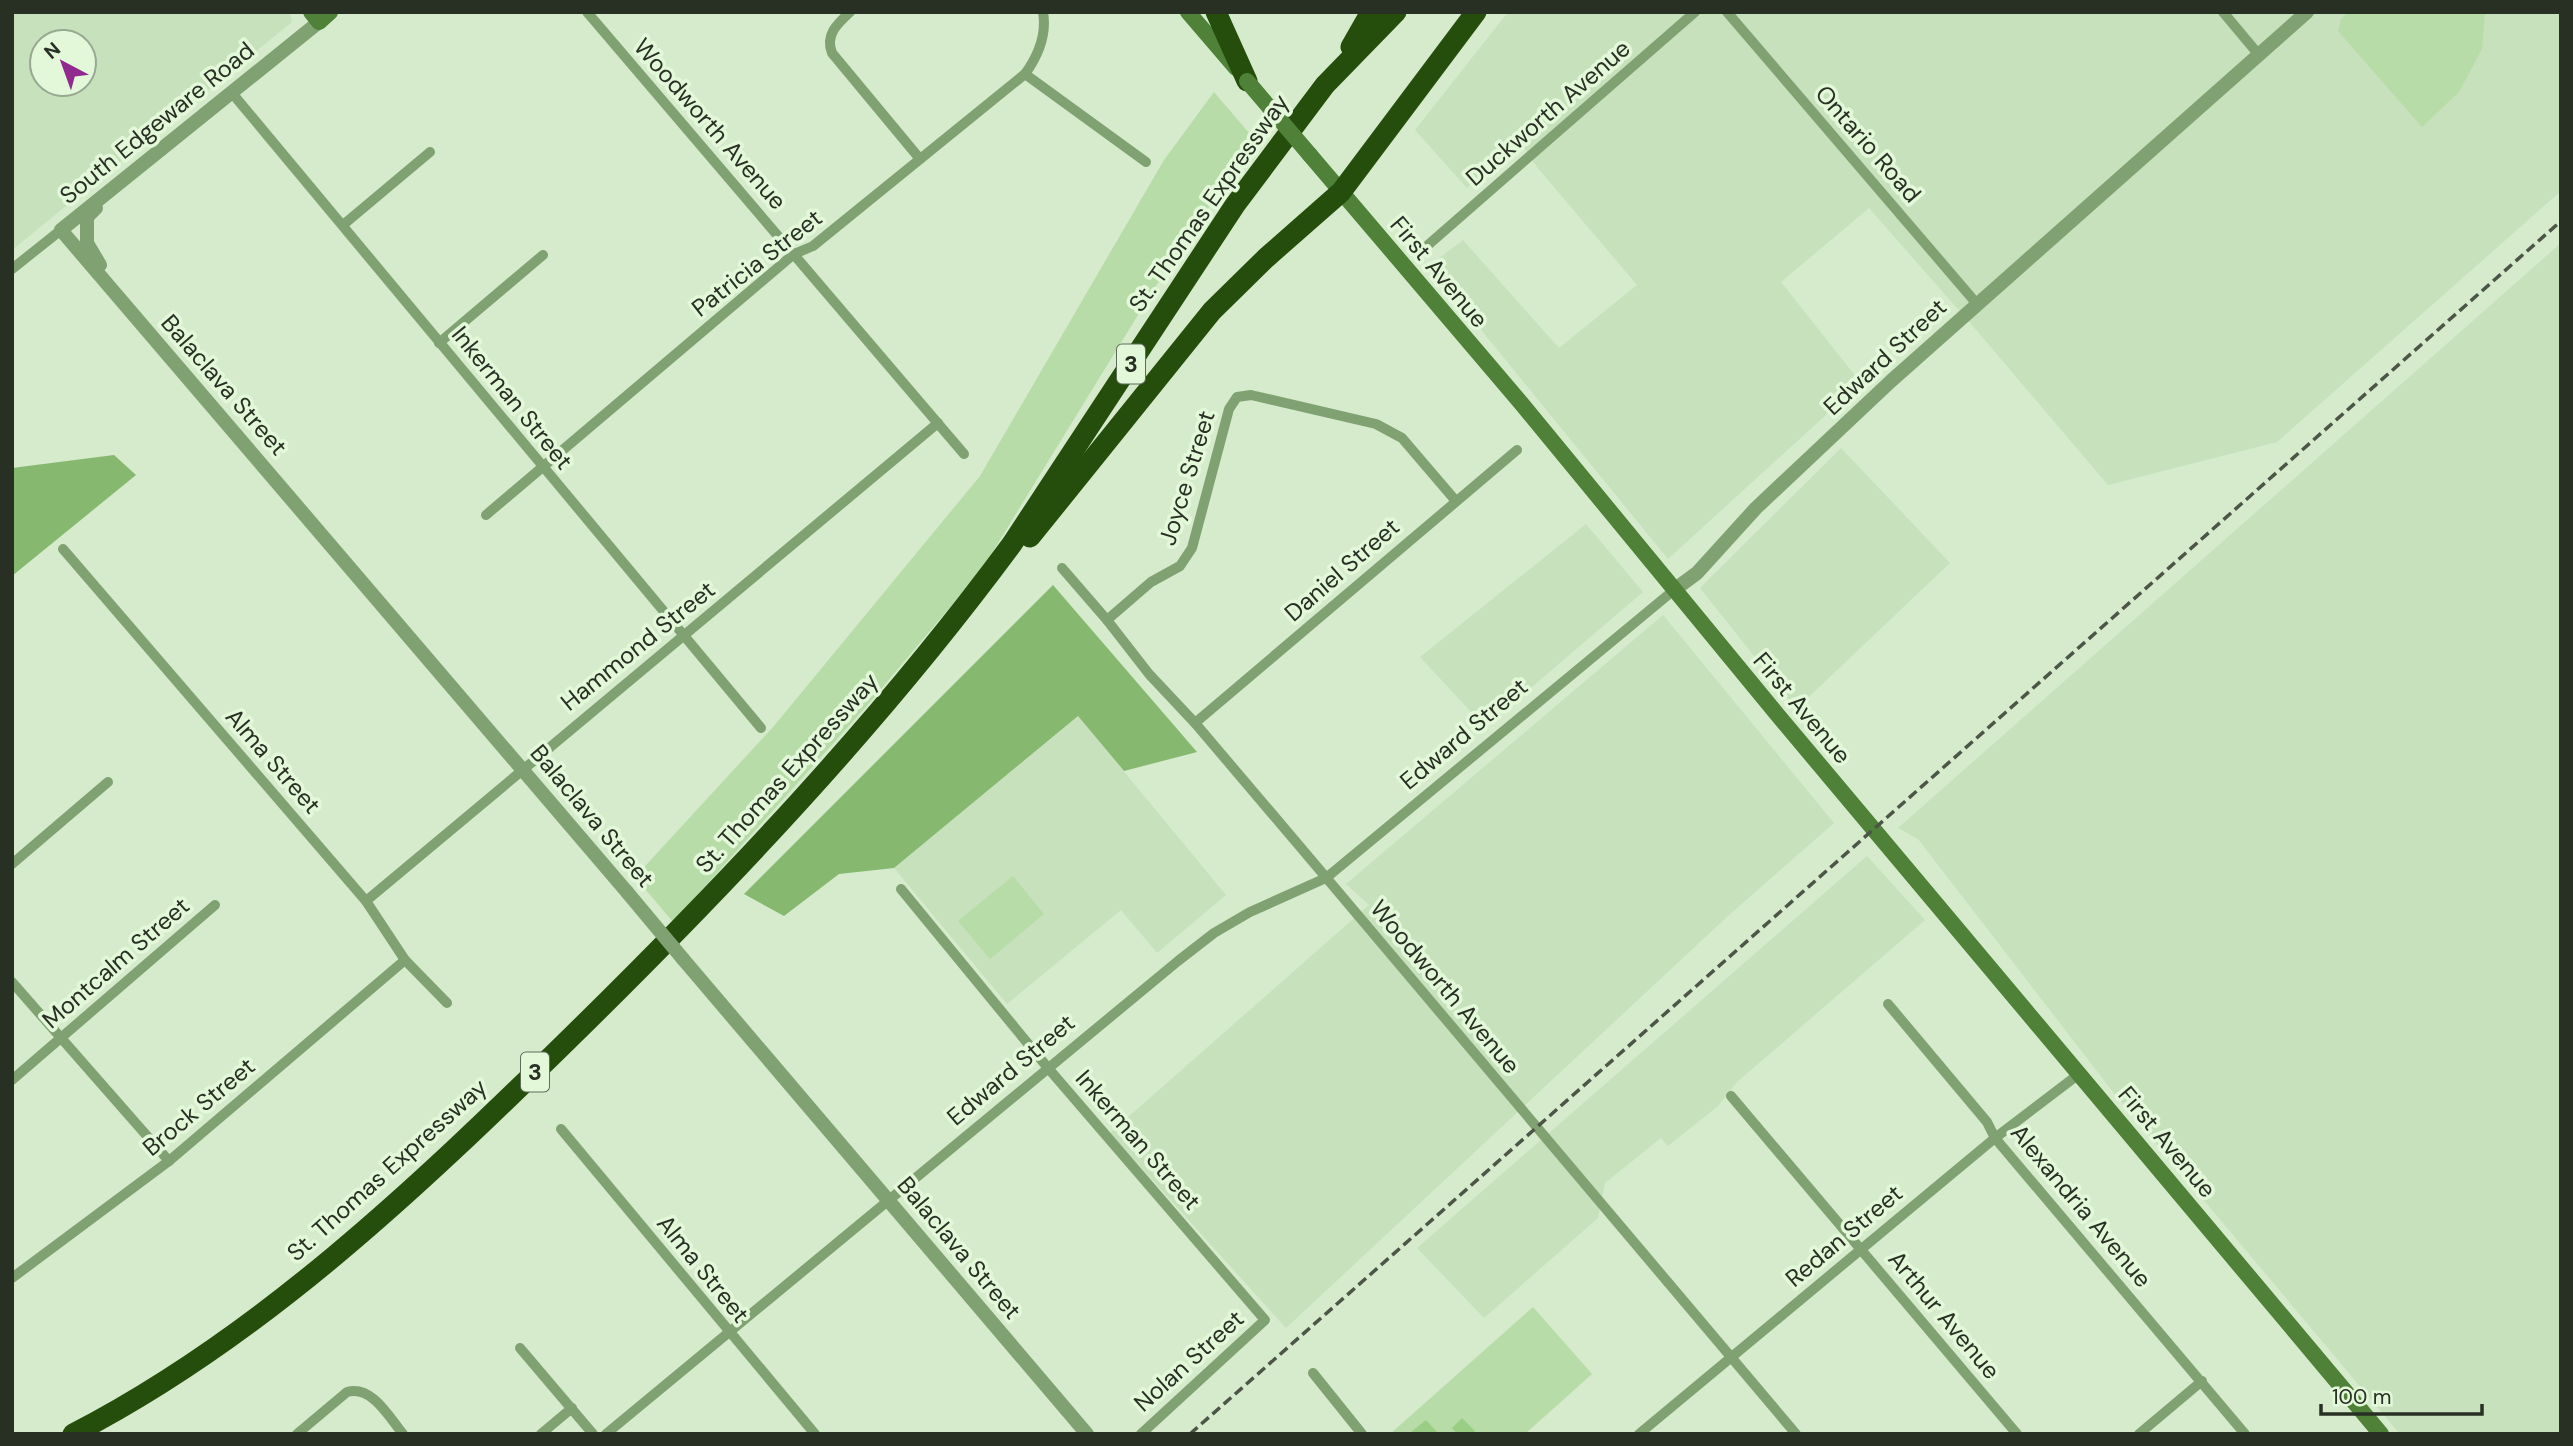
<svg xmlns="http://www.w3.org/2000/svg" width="2573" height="1446" font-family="'DM Sans',sans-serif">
  <rect width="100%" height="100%" fill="#d5ebcc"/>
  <g fill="#c6e1bc" fill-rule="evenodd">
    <path d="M12,12H290L292,22L12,250ZM84,42V84H42V42Z"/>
    <polygon points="1508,12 2561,12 2561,191 2277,442 2108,485 1978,332 1869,208 1781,282 1861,383 1668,559 1429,266 1463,240 1559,348 1637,285 1537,167 1520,142 1467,188 1415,130"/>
    <polygon points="2561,243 2561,1434 2400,1434 2113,1092 1918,839 1898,828"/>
    <polygon points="1841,448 1950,563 1796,709 1700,588"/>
    <polygon points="1586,524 1643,592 1485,727 1420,657"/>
    <polygon points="1663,615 1834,823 1729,915 1286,1328 1110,1133 1369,905 1346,884"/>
    <polygon points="1078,716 1226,895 1157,953 1121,910 1007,1004 894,868"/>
    <polygon points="1867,856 1925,920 1737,1082 1718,1106 1668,1146 1661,1138 1605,1183 1598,1218 1484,1318 1417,1248"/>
  </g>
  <g fill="#b7dca8">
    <polygon points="2348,12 2485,12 2482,49 2459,92 2422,127 2338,31 2341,19"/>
    <polygon points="1214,92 1255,140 1165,271 982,569 865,708 673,922 635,877 774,726 980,476 1164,160"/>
    <polygon points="1013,876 1044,914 990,959 958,921"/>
    <polygon points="1533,1307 1592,1374 1525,1434 1390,1434"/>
  </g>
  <g fill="#86b870">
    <polygon points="114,455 136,475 12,576 12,468"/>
    <polygon points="1053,585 1197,752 1124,771 1078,716 894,868 839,874 784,916 744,894"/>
  </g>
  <g fill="#9ace84">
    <polygon points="1462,1418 1475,1431 1472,1434 1457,1434 1452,1428"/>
    <polygon points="1426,1420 1439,1434 1413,1434 1411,1432"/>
  </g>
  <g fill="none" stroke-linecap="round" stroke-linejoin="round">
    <g stroke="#80a272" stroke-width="10">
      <polyline points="587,12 964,454"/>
      <path d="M850,12C837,24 825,35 832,53L920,159"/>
      <polyline points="1727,12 1977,304"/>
      <polyline points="2223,12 2259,55"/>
      <polyline points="1025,74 1146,162"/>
      <polyline points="232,93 761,728"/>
      <polyline points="343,225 430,152"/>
      <polyline points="1428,245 1695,12"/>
      <polyline points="12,269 61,230"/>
      <polyline points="439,343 543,255"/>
      <path d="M486,515L794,254L813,246L1025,74C1038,56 1047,35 1043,12"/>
      <polyline points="63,549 366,901 405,960 447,1003"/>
      <polyline points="1062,568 1107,620 1149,674 1195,723 1302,849 1796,1434"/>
      <polyline points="1107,620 1151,582 1180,566 1192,548 1229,409 1237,397 1251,395 1376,424 1402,438 1455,500"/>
      <polyline points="1195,723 1517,450"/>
      <polyline points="12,864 108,782"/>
      <polyline points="901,889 1048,1068 1265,1320 1141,1434"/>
      <polyline points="366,901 938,423"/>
      <polyline points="12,982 169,1161"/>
      <polyline points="1888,1004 1987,1122 1995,1138 2245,1434"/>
      <polyline points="12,1080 215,905"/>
      <polyline points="1731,1096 2017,1434"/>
      <polyline points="561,1129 815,1434"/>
      <polyline points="12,1278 169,1161 405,960"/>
      <polyline points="520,1348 593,1434"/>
      <polyline points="1313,1373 1362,1434"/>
      <path d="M297,1434L347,1392C372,1385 389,1417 403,1434"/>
      <polyline points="541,1434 572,1408"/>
      <polyline points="606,1434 1178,961 1214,933 1250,912 1326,878 1674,590"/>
      <polyline points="1639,1434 1995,1138 2079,1074"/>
      <polyline points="2139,1434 2202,1381"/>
    </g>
    <g stroke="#80a272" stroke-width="14">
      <polyline points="319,22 61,230 627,892"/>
      <polyline points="96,208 87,217 87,243 100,265"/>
      <polyline points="1674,590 1697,573 1756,508 1891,381 2307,12"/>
      <polyline points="683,959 1087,1434"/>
    </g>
    <g stroke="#4f8138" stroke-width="16">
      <polyline points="311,12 319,22 330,12"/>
      <polyline points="1188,12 1236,68"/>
      <polyline points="1310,155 1521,403 1776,713 2381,1434"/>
    </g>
    <g stroke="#254e0c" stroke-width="21">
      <polyline points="1216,12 1247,81"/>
      <polyline points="1351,47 1371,12"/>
      <polyline points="1030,537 1212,311 1266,258 1341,192 1476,12"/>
      <path d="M73,1434C261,1337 418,1187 568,1040C726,885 880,723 1012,544L1235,205L1325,85L1396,12"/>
    </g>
    <polyline stroke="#4c5647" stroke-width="3.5" stroke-dasharray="10 5" stroke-linecap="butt" points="1190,1434 2561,221"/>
    <polyline stroke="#80a272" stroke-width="14" points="627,892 683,959"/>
    <polyline stroke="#4f8138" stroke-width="16" points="1247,81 1310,155"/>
  </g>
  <g text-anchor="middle" stroke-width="7" stroke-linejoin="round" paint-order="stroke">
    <g fill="#e2f8d9" stroke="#606c5a" stroke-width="2">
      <rect x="1117" y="344.5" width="28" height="39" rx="5"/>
      <rect x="521" y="1052.5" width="28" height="39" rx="5"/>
    </g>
    <g font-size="23" font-weight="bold" fill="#283024">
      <text x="1131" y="372">3</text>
      <text x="535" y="1080">3</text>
    </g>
    <g font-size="24" fill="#283024" stroke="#e2f8d9">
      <text transform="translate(1548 113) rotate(-41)" y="8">Duckworth Avenue</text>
      <text transform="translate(157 123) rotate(-39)" y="8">South Edgeware Road</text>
      <text transform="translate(710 124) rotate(49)" y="8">Woodworth Avenue</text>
      <text transform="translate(1868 144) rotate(49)" y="8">Ontario Road</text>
      <text transform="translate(1209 203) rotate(-55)" y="8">St. Thomas Expressway</text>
      <text transform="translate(757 263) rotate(-38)" y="8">Patricia Street</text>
      <text transform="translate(1439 272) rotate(50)" y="8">First Avenue</text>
      <text transform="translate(1885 357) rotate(-43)" y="8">Edward Street</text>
      <text transform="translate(224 385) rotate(49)" y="8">Balaclava Street</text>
      <text transform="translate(512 398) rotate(51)" y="8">Inkerman Street</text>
      <text transform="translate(1187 478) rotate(-73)" y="8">Joyce Street</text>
      <text transform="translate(1342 570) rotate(-41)" y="8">Daniel Street</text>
      <text transform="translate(638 646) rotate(-39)" y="8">Hammond Street</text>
      <text transform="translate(1802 708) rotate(50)" y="8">First Avenue</text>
      <text transform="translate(1464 734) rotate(-40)" y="8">Edward Street</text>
      <text transform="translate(273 761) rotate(49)" y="8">Alma Street</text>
      <text transform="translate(787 773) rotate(-48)" y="8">St. Thomas Expressway</text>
      <text transform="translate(592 816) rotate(50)" y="8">Balaclava Street</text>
      <text transform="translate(116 963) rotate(-41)" y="8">Montcalm Street</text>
      <text transform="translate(1445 987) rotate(50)" y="8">Woodworth Avenue</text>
      <text transform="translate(1011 1070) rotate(-40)" y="8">Edward Street</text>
      <text transform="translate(199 1107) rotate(-40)" y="8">Brock Street</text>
      <text transform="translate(1138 1140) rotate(49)" y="8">Inkerman Street</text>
      <text transform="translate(2167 1142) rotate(50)" y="8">First Avenue</text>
      <text transform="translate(387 1170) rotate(-42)" y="8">St. Thomas Expressway</text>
      <text transform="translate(2081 1206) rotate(50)" y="8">Alexandria Avenue</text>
      <text transform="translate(1844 1236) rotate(-40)" y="8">Redan Street</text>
      <text transform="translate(959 1248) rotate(50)" y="8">Balaclava Street</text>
      <text transform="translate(703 1269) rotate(51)" y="8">Alma Street</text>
      <text transform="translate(1944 1315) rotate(50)" y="8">Arthur Avenue</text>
      <text transform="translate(1189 1361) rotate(-42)" y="8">Nolan Street</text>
    </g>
  </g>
  <rect width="2573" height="1446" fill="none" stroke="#283024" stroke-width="28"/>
  <g transform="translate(63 63) rotate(319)"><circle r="33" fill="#e2f8d9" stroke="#98a891" stroke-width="2"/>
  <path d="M0-5L12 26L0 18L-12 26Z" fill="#912a8e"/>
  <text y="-10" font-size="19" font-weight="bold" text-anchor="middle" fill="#283024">N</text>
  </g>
  <path d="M2321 1404v10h161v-10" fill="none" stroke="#283024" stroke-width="3.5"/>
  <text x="2332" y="1404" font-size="21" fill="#283024" stroke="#e2f8d9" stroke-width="5" paint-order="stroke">100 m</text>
</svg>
